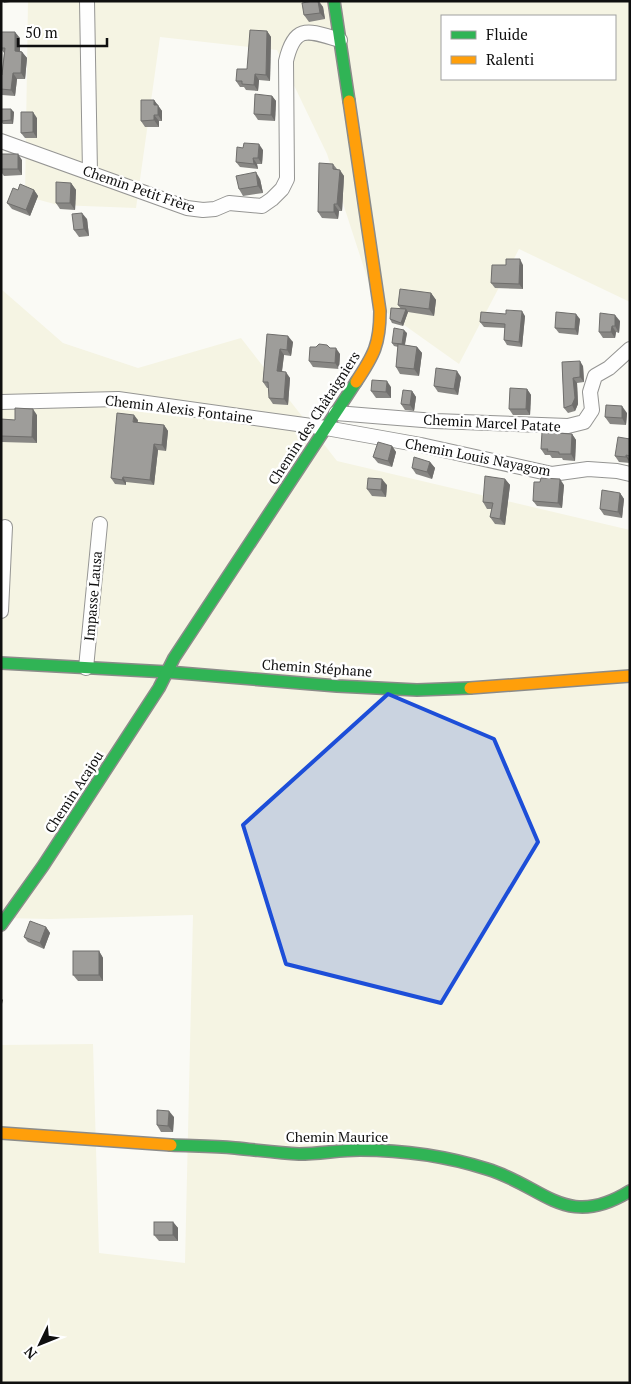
<svg xmlns="http://www.w3.org/2000/svg" width="631" height="1384" font-family="'PT Serif',serif">
  <rect width="100%" height="100%" fill="#fafaf5"/>
  <g fill="#f5f4e3" fill-rule="evenodd">
    <path d="M28,1H630V302L519,249L459,364L376,305L327,154L277,50L160,37L136,208L58,205L25,196ZM442,16H615V79H442Z"/>
    <polygon points="1,289 63,343 138,368 241,338 337,461 630,530 630,1383 1,1383 1,1045 93,1044 99,1253 185,1263 193,915 50,919 1,918"/>
  </g>
  <g fill="none" stroke-linecap="round" stroke-linejoin="round">
    <defs>
      <g id="street">
        <polyline points="87,1 90,173"/>
        <path d="M1,141L187,208L203,210L215,209L229,203L262,206L272,199L282,189L287,179L286,61C295,23 309,31 340,40"/>
        <polyline points="1,402 118,399 326,428 421,445 552,474 588,469 617,471 630,474"/>
        <polyline points="336,413 435,421 568,426 584,422 592,410 590,392 595,376 609,368 630,349"/>
        <polyline points="1,611 5,527"/>
        <polyline points="86,668 100,524"/>
      </g>
      <g id="fast">
        <polyline points="334,1 349,101"/>
        <polyline points="1,663 168,672 337,686 417,690 470,688"/>
        <polyline points="1,925 43,866 159,688 174,658 356,382"/>
        <path d="M171,1145C192,1146 214,1146 235,1148C257,1150 278,1153 299,1154C320,1154 339,1150 360,1150C402,1150 446,1156 487,1169C544,1186 566,1231 630,1191"/>
      </g>
      <g id="slow">
        <path d="M349,101L380,311C380,344 374,355 356,382"/>
        <polyline points="470,688 630,676"/>
        <polyline points="1,1133 171,1145"/>
      </g>
    </defs>
    <use href="#street" stroke="#959593" stroke-width="16"/>
    <use href="#fast" stroke="#8b8b89" stroke-width="14"/>
    <use href="#slow" stroke="#8b8b89" stroke-width="14"/>
    <use href="#street" stroke="#fefefe" stroke-width="14"/>
    <use href="#fast" stroke="#30b455" stroke-width="11"/>
    <use href="#slow" stroke="#ff9f0a" stroke-width="11"/>
  </g>
  <g fill="#888784">
    <polygon points="3,1 16,1 4,3"/>
    <polygon points="313,1 319,1 323,7 325,19 309,22 304,15"/>
    <polygon points="267,31 271,37 270,81 259,80 258,91 246,90 244,87 240,87 236,81 247,69"/>
    <polygon points="1,32 20,38 20,51 22,52 27,58 25,79 17,79 15,96 2,95 1,94 1,74 2,75 4,53 1,49"/>
    <polygon points="272,96 276,101 275,121 258,120 254,114"/>
    <polygon points="154,100 162,111 162,121 159,121 159,127 145,127 141,121"/>
    <polygon points="1,109 14,112 13,124 3,124 1,122"/>
    <polygon points="37,118 37,138 25,138 21,133"/>
    <polygon points="243,148 263,150 262,164 257,164 258,169 240,167 236,162"/>
    <polygon points="1,154 22,160 22,175 4,176 1,172"/>
    <polygon points="333,164 337,169 344,176 342,211 339,211 338,219 322,218 318,212"/>
    <polygon points="260,179 263,193 243,196 239,189"/>
    <polygon points="71,183 76,190 75,210 60,209 56,203"/>
    <polygon points="18,190 34,190 38,196 30,216 12,209 7,203"/>
    <polygon points="87,219 89,236 79,237 74,230"/>
    <polygon points="506,265 523,265 523,289 495,288 491,283"/>
    <polygon points="431,293 436,300 434,316 408,312 403,326 392,323 390,319 401,309 398,305"/>
    <polygon points="506,314 525,316 522,347 507,345 504,340 505,328 484,327 480,322"/>
    <polygon points="580,319 578,335 559,333 555,328"/>
    <polygon points="620,321 619,333 616,332 615,338 603,338 599,332"/>
    <polygon points="407,333 405,345 417,347 422,353 419,376 400,374 396,367 398,347 394,346 392,343"/>
    <polygon points="267,334 293,342 291,356 284,355 282,372 290,378 288,405 273,404 269,398 269,388 267,388 263,382"/>
    <polygon points="330,348 340,354 339,369 313,367 309,361"/>
    <polygon points="562,362 583,366 584,382 577,383 578,404 575,411 568,413 564,408"/>
    <polygon points="461,377 458,395 438,392 434,386"/>
    <polygon points="391,387 391,398 376,398 371,391"/>
    <polygon points="527,389 531,395 530,415 513,415 509,409"/>
    <polygon points="412,391 416,397 414,411 405,410 401,404"/>
    <polygon points="627,413 626,425 610,424 605,417"/>
    <polygon points="37,415 37,443 1,442 1,419 15,420"/>
    <polygon points="138,420 137,423 164,425 168,431 166,451 158,450 154,485 126,482 126,485 115,484 111,478"/>
    <polygon points="572,434 576,440 575,461 563,460 562,458 552,458 550,455 545,455 541,449"/>
    <polygon points="630,439 630,463 619,462 615,456"/>
    <polygon points="392,446 396,452 392,467 378,463 373,457"/>
    <polygon points="430,462 435,468 432,479 416,474 412,468"/>
    <polygon points="505,479 510,485 505,525 495,524 490,517 492,509 487,509 483,502"/>
    <polygon points="540,482 564,485 562,508 537,506 533,501"/>
    <polygon points="387,485 386,497 372,496 367,489"/>
    <polygon points="620,493 624,499 622,518 604,515 600,509"/>
    <polygon points="46,927 50,933 44,949 28,942 24,937"/>
    <polygon points="99,951 103,958 103,981 78,981 73,975"/>
    <polygon points="174,1117 173,1132 161,1132 157,1125"/>
    <polygon points="173,1222 178,1228 178,1241 159,1241 154,1235"/>
  </g>
  <g fill="#6f6e6c">
    <polygon points="318,1 323,7 325,19 320,13"/>
    <polygon points="267,31 271,37 270,81 266,75"/>
    <polygon points="15,32 20,38 20,57 15,51"/>
    <polygon points="22,52 27,58 25,79 21,73"/>
    <polygon points="13,73 17,79 15,96 11,90"/>
    <polygon points="255,74 259,80 258,91 254,85"/>
    <polygon points="272,96 276,101 275,121 271,115"/>
    <polygon points="154,100 162,111 162,121 158,115 154,105"/>
    <polygon points="11,109 14,112 13,124 11,120"/>
    <polygon points="33,112 37,118 37,138 33,132"/>
    <polygon points="154,115 159,121 159,127 154,120"/>
    <polygon points="259,144 263,150 262,164 258,158"/>
    <polygon points="18,154 22,160 22,175 18,169"/>
    <polygon points="253,158 257,164 258,169 254,164"/>
    <polygon points="340,170 344,176 342,211 337,204"/>
    <polygon points="256,172 260,179 263,193 258,186"/>
    <polygon points="71,183 76,190 75,210 70,203"/>
    <polygon points="34,190 38,196 30,216 26,210"/>
    <polygon points="334,204 339,211 338,219 334,212"/>
    <polygon points="82,213 87,219 89,236 84,229"/>
    <polygon points="520,259 523,265 523,289 519,284"/>
    <polygon points="431,293 436,300 434,316 429,309"/>
    <polygon points="406,309 408,312 403,326 401,323"/>
    <polygon points="522,311 525,316 522,347 519,342"/>
    <polygon points="576,314 580,319 578,335 575,329"/>
    <polygon points="615,315 620,321 619,333 615,326"/>
    <polygon points="612,326 616,332 615,338 611,332"/>
    <polygon points="404,330 407,333 404,348 402,344"/>
    <polygon points="288,336 293,342 291,356 287,350"/>
    <polygon points="417,347 422,353 419,376 414,369"/>
    <polygon points="336,348 340,354 339,369 335,363"/>
    <polygon points="280,349 284,355 281,377 277,371"/>
    <polygon points="580,361 583,366 584,382 580,377"/>
    <polygon points="457,371 461,377 458,395 454,389"/>
    <polygon points="286,372 290,378 288,405 284,399"/>
    <polygon points="573,378 577,383 578,404 575,411 572,405"/>
    <polygon points="387,381 391,387 391,398 386,392"/>
    <polygon points="527,389 531,395 530,415 526,409"/>
    <polygon points="412,391 416,397 414,411 410,405"/>
    <polygon points="622,406 627,413 626,425 622,418"/>
    <polygon points="33,409 37,415 37,443 32,437"/>
    <polygon points="134,415 138,420 137,428 133,422"/>
    <polygon points="164,425 168,431 166,451 162,445"/>
    <polygon points="572,434 576,440 575,461 571,454"/>
    <polygon points="154,444 158,450 154,485 150,480"/>
    <polygon points="392,446 396,452 392,467 388,461"/>
    <polygon points="626,455 630,460 630,463 626,457"/>
    <polygon points="430,462 435,468 432,479 427,472"/>
    <polygon points="123,477 126,482 126,485 122,480"/>
    <polygon points="382,479 387,485 386,497 381,490"/>
    <polygon points="505,479 510,485 505,525 500,519"/>
    <polygon points="560,479 564,485 562,508 558,503"/>
    <polygon points="620,493 624,499 622,518 618,512"/>
    <polygon points="46,927 50,933 44,949 40,943"/>
    <polygon points="99,951 103,958 103,981 99,975"/>
    <polygon points="1,998 3,1000 1,1008"/>
    <polygon points="169,1111 174,1117 173,1132 168,1126"/>
    <polygon points="173,1222 178,1228 178,1241 173,1235"/>
  </g>
  <g fill="#9e9d9a" stroke="#6f6e6c">
    <polygon points="313,1 318,1 320,13 304,15 302,3"/>
    <polygon points="250,30 267,31 266,75 255,74 254,85 242,84 242,81 236,81 237,69 247,69"/>
    <polygon points="1,32 15,32 15,51 22,52 21,73 13,73 11,90 1,89 1,74 2,75 5,48 1,48"/>
    <polygon points="255,94 272,96 271,115 254,114"/>
    <polygon points="141,100 154,100 154,105 158,105 158,115 154,115 154,120 141,121"/>
    <polygon points="1,109 11,109 11,120 1,121"/>
    <polygon points="21,112 33,112 33,132 21,133"/>
    <polygon points="244,143 259,144 258,158 253,158 254,164 236,162 237,147 243,148"/>
    <rect x="1" y="154" width="17" height="15"/>
    <polygon points="319,163 333,164 333,169 340,170 337,204 334,204 334,212 318,212"/>
    <polygon points="256,172 258,186 239,189 236,176"/>
    <polygon points="56,182 71,183 70,203 56,203"/>
    <polygon points="20,184 34,190 26,210 7,203 13,188 18,190"/>
    <polygon points="82,213 84,229 74,230 72,214"/>
    <polygon points="506,259 520,259 519,284 491,283 492,265 506,265"/>
    <polygon points="400,289 431,293 429,309 398,305"/>
    <polygon points="391,308 406,309 401,323 390,319"/>
    <polygon points="506,310 522,311 519,342 504,340 505,324 480,322 481,312 506,314"/>
    <polygon points="556,312 576,314 575,329 555,328"/>
    <polygon points="600,313 615,315 615,326 612,326 611,332 599,332"/>
    <polygon points="394,328 404,330 402,344 392,343"/>
    <polygon points="267,334 288,336 287,350 280,349 277,371 286,372 284,399 269,398 268,382 263,382"/>
    <polygon points="319,344 327,345 330,348 336,348 335,363 309,361 310,347 316,347"/>
    <polygon points="398,344 417,347 414,369 396,367"/>
    <polygon points="580,361 580,377 573,378 575,398 572,405 564,408 562,362"/>
    <polygon points="436,368 457,371 454,389 434,386"/>
    <polygon points="372,380 387,381 386,392 371,391"/>
    <polygon points="510,388 527,389 526,409 509,409"/>
    <polygon points="403,390 412,391 410,405 401,404"/>
    <polygon points="606,405 622,406 622,418 605,417"/>
    <polygon points="15,408 33,409 32,437 1,436 1,419 15,420"/>
    <polygon points="117,413 134,415 133,422 164,425 162,445 154,444 150,480 123,477 122,480 111,478"/>
    <polygon points="542,432 572,434 571,454 559,454 559,452 547,451 548,449 541,449"/>
    <polygon points="618,437 630,439 630,456 626,455 626,457 615,456"/>
    <polygon points="378,442 392,446 388,461 373,457"/>
    <polygon points="414,457 430,462 427,472 412,468"/>
    <polygon points="485,476 505,479 500,519 490,517 493,503 483,502"/>
    <polygon points="368,478 382,479 381,490 367,489"/>
    <polygon points="541,478 560,479 558,503 533,501 534,482 540,482"/>
    <polygon points="602,490 620,493 618,512 600,509"/>
    <polygon points="30,921 46,927 40,943 24,937"/>
    <rect x="73" y="951" width="26" height="24"/>
    <polygon points="157,1110 169,1111 168,1126 157,1125"/>
    <rect x="154" y="1222" width="19" height="13"/>
  </g>
  <path fill="#1d4ed8" fill-opacity="0.2" stroke="#1d4ed8" stroke-width="4" stroke-linejoin="round" d="M388,694L494,739L538,842L441,1003L286,964L243,825Z"/>
  <g text-anchor="middle" stroke-width="5" stroke-linejoin="round" paint-order="stroke">
    <g font-size="14" fill="#0f0f0f" stroke="#fff">
      <text transform="translate(139 189) rotate(19)" y="5">Chemin Petit Frère</text>
      <text transform="translate(179 409) rotate(7)" y="5">Chemin Alexis Fontaine</text>
      <text transform="translate(314 418) rotate(-57)" y="5">Chemin des Châtaigniers</text>
      <text transform="translate(492 423) rotate(3)" y="5">Chemin Marcel Patate</text>
      <text transform="translate(478 457) rotate(11)" y="5">Chemin Louis Nayagom</text>
      <text transform="translate(93 596) rotate(-85)" y="5">Impasse Lausa</text>
      <text transform="translate(317 668) rotate(4)" y="5">Chemin Stéphane</text>
      <text transform="translate(74 792) rotate(-57)" y="5">Chemin Acajou</text>
      <text x="337" y="1142">Chemin Maurice</text>
    </g>
  </g>
  <rect width="631" height="1384" fill="none" stroke="#0f0f0f" stroke-width="5"/>
  <rect x="441" y="15" width="175" height="65" fill="#ffffff" stroke="#9f9f9f"/>
  <rect x="451" y="31" width="25" height="8" fill="#30b455" stroke="#9f9f9f"/>
  <text x="486" y="40" font-size="15" fill="#0f0f0f">Fluide</text>
  <rect x="451" y="56" width="25" height="8" fill="#ff9f0a" stroke="#9f9f9f"/>
  <text x="486" y="65" font-size="15" fill="#0f0f0f">Ralenti</text>
  <g transform="translate(40 1344) rotate(227)" stroke="#ffffff" stroke-width="4" paint-order="stroke">
  <path d="M0-4L9 19L0 12L-9 19Z" fill="#0f0f0f"/>
  <text y="-8" font-size="14" font-weight="bold" text-anchor="middle" fill="#0f0f0f">N</text>
  </g>
  <path d="M18 38v8h89v-8" fill="none" stroke="#0f0f0f" stroke-width="2.5"/>
  <text x="25" y="38" font-size="15" fill="#0f0f0f" stroke="#ffffff" stroke-width="4" paint-order="stroke">50 m</text>
</svg>
